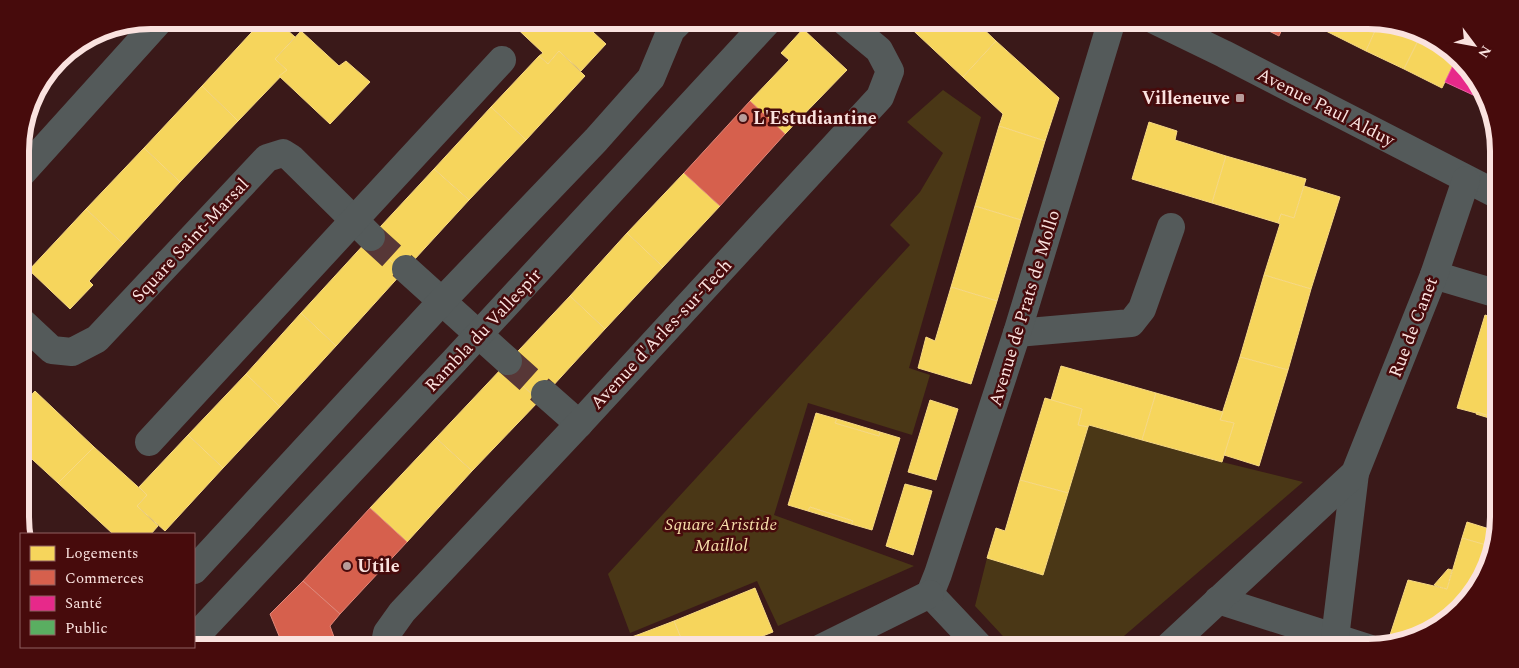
<svg xmlns="http://www.w3.org/2000/svg" width="1519" height="668" font-family="Spectral,serif">
  <rect width="100%" height="100%" fill="#3a1919"/>
  <g fill="#4a3716">
    <polygon points="943,90 981,117 909,368 930,375 912,435 808,403 774,515 914,566 778,626 757,581 630,633 608,574 910,245 890,225 920,192 943,153 907,122"/>
    <polygon points="1089,425 1222,462 1303,482 1110,648 1014,648 975,606 987,558 1043,575"/>
  </g>
  <g fill="#f6d55c" stroke="#f7d983">
    <polygon points="263,20 276,20 295,37 275,59 287,70 238,121 202,86"/>
    <polygon points="508,20 580,20 606,44 581,71 559,51 548,64 539,56 543,53"/>
    <polygon points="902,20 974,20 996,41 963,77"/>
    <polygon points="1320,20 1331,20 1329,25"/>
    <polygon points="1331,20 1368,20 1379,22 1366,51 1326,31"/>
    <polygon points="1379,22 1418,30 1422,33 1404,69 1366,51"/>
    <polygon points="803,29 847,70 785,134 750,101 789,60 781,53"/>
    <polygon points="301,31 339,66 346,61 370,82 330,124 279,76 287,70 275,59"/>
    <polygon points="1422,33 1456,59 1442,88 1404,69"/>
    <polygon points="996,41 1059,98 1045,141 999,126 1003,114 963,77"/>
    <polygon points="559,51 585,76 526,140 491,107 539,56 548,64"/>
    <polygon points="202,86 238,121 180,182 144,148"/>
    <polygon points="1485,101 1488,111 1482,107"/>
    <polygon points="491,107 526,140 469,200 434,169"/>
    <polygon points="1149,122 1177,131 1175,140 1226,156 1212,203 1132,179"/>
    <polygon points="999,126 1045,141 1021,220 975,206"/>
    <polygon points="144,148 180,182 123,244 86,209"/>
    <polygon points="1226,156 1306,179 1294,218 1281,214 1278,223 1212,203"/>
    <polygon points="434,169 469,200 403,272 368,240"/>
    <polygon points="684,173 720,206 663,267 627,233"/>
    <polygon points="1304,186 1340,197 1311,289 1264,275 1280,224 1278,223 1281,214 1294,218"/>
    <polygon points="975,206 1021,220 997,301 951,287"/>
    <polygon points="86,209 123,244 89,281 93,285 70,309 29,270"/>
    <polygon points="627,233 663,267 605,329 570,296"/>
    <polygon points="368,240 403,272 336,346 301,313"/>
    <polygon points="1264,275 1311,289 1288,370 1240,357"/>
    <polygon points="951,287 997,301 971,384 918,368 926,337 935,341"/>
    <polygon points="570,296 605,329 539,401 503,367"/>
    <polygon points="301,313 336,346 280,407 246,374"/>
    <polygon points="1485,315 1498,319 1499,419 1457,408"/>
    <polygon points="1240,357 1288,370 1259,466 1224,455 1234,423 1220,420"/>
    <polygon points="1061,366 1156,393 1142,440 1089,425 1088,427 1078,425 1082,409 1051,400"/>
    <polygon points="503,367 539,401 472,471 436,438"/>
    <polygon points="246,374 280,407 223,468 188,435"/>
    <polygon points="21,386 30,396 21,406"/>
    <polygon points="35,391 94,447 58,483 21,449 21,406"/>
    <polygon points="1156,393 1223,412 1220,420 1234,423 1222,462 1142,440"/>
    <polygon points="1045,398 1082,409 1078,425 1088,427 1068,493 1020,480"/>
    <polygon points="930,400 958,409 936,480 908,472"/>
    <polygon points="1477,412 1499,419 1499,421 1476,414"/>
    <polygon points="816,413 837,419 835,423 879,436 880,432 900,438 872,530 851,524 853,521 810,507 808,511 788,505"/>
    <polygon points="837,419 880,432 879,436 835,423"/>
    <polygon points="188,435 223,468 165,531 137,506 147,495 139,487"/>
    <polygon points="436,438 472,471 407,542 370,508"/>
    <polygon points="94,447 147,495 137,506 158,526 151,534 113,534 58,483"/>
    <polygon points="1020,480 1068,493 1043,575 987,558 996,528 1005,531"/>
    <polygon points="905,484 932,491 913,555 886,546"/>
    <polygon points="810,507 853,521 851,524 808,511"/>
    <polygon points="1467,522 1496,531 1492,547 1462,538"/>
    <polygon points="1462,538 1493,547 1489,567 1441,626 1403,639 1390,635 1408,580 1447,589"/>
    <polygon points="1448,569 1452,570 1447,589 1434,585"/>
    <polygon points="755,588 773,632 732,648 685,648 674,621"/>
    <polygon points="674,621 685,648 601,648 640,634"/>
  </g>
  <g fill="#d6604d" stroke="#e18779">
    <polygon points="1247,20 1286,20 1279,36"/>
    <polygon points="750,101 785,134 720,206 684,173"/>
    <polygon points="370,508 407,542 340,614 303,581"/>
    <polygon points="303,581 340,614 330,626 338,648 284,648 270,614"/>
  </g>
  <polygon fill="#e7298a" stroke="#ed60a4" points="1456,59 1472,71 1484,100 1445,82"/>
  <polygon fill="#5aae61" stroke="#8abe87" points="76,45 51,74 53,76 32,99 34,93 64,53"/>
  <g fill="none" stroke-linecap="round" stroke-linejoin="round">
    <g stroke="#573737" stroke-width="28" stroke-dasharray="28 14" stroke-linecap="butt">
      <polyline points="371,237 406,269"/>
      <polyline points="508,361 545,394"/>
    </g>
    <g stroke="#545a5a" stroke-width="28">
      <polyline points="1154,20 1224,54 1498,195"/>
      <polyline points="20,175 160,20"/>
      <polyline points="406,269 508,361"/>
      <polyline points="1434,275 1498,294"/>
      <polyline points="21,321 52,350 72,352 97,339 267,158 283,153 291,158 371,237"/>
      <polyline points="1017,333 1131,323 1142,309 1171,227"/>
      <polyline points="545,394 579,424"/>
      <polyline points="149,442 502,60"/>
      <polyline points="194,570 442,301 596,140 651,78 671,30 681,20"/>
      <polyline points="930,594 938,574 1017,333 1112,20"/>
      <polyline points="930,594 981,648"/>
      <polyline points="1218,600 1368,648"/>
      <polyline points="194,638 455,360 769,20"/>
      <polyline points="1335,638 1355,473"/>
      <polyline points="384,648 387,633 402,612 579,424 880,97 890,71 879,50 843,20"/>
      <polyline points="821,648 930,594"/>
      <polyline points="1167,648 1355,473 1434,275 1466,180"/>
    </g>
  </g>
  <g fill="#b79c9a" stroke="#470b0c" stroke-width="2">
    <rect x="1235" y="93" width="10" height="10" rx="2.5"/>
    <circle cx="743" cy="118" r="5"/>
    <circle cx="347" cy="566" r="5"/>
  </g>
  <g text-anchor="middle" stroke-width="5" stroke-linejoin="round" paint-order="stroke">
    <g font-size="18" font-weight="bold" fill="#fae2df" stroke="#470b0c" text-anchor="start">
      <text x="1230" y="104" text-anchor="end">Villeneuve</text>
      <text x="753" y="124">L'Estudiantine</text>
      <text x="357" y="572">Utile</text>
    </g>
    <g font-size="18" fill="#fae2df" stroke="#470b0c">
      <text transform="translate(1326 107) rotate(27)" y="6">Avenue Paul Alduy</text>
      <text transform="translate(190 240) rotate(-47)" y="6">Square Saint-Marsal</text>
      <text transform="translate(1024 308) rotate(-73)" y="6">Avenue de Prats de Mollo</text>
      <text transform="translate(1413 327) rotate(-69)" y="6">Rue de Canet</text>
      <text transform="translate(483 330) rotate(-47)" y="6">Rambla du Vallespir</text>
      <text transform="translate(661 334) rotate(-47)" y="6">Avenue d'Arles-sur-Tech</text>
    </g>
    <g font-size="18" font-style="italic" fill="#f6dda9" stroke="#470b0c">
      <text x="721" y="530">Square Aristide<tspan x="721" dy="21">Maillol</tspan></text>
    </g>
  </g>
  <path d="M0 0H1519V668H0ZM151 29H1368A122 122 0 0 1 1490 151V517A122 122 0 0 1 1368 639H151A122 122 0 0 1 29 517V151A122 122 0 0 1 151 29Z" fill="#470b0c" fill-rule="evenodd"/>
  <path fill="none" stroke="#fae2df" stroke-width="6" d="M151 29H1368A122 122 0 0 1 1490 151V517A122 122 0 0 1 1368 639H151A122 122 0 0 1 29 517V151A122 122 0 0 1 151 29Z"/>
  <rect x="20" y="533" width="175" height="115" fill="#470b0c" stroke="#8f6160"/>
  <rect x="30" y="546" width="25" height="15" fill="#f6d55c" stroke="#8f6160"/>
  <text x="65" y="558" font-size="15" fill="#fae2df">Logements</text>
  <rect x="30" y="570" width="25" height="15" fill="#d6604d" stroke="#8f6160"/>
  <text x="65" y="583" font-size="15" fill="#fae2df">Commerces</text>
  <rect x="30" y="596" width="25" height="15" fill="#e7298a" stroke="#8f6160"/>
  <text x="65" y="608" font-size="15" fill="#fae2df">Santé</text>
  <rect x="30" y="620" width="25" height="15" fill="#5aae61" stroke="#8f6160"/>
  <text x="65" y="633" font-size="15" fill="#fae2df">Public</text>
  <g transform="translate(1474 45) rotate(122)" stroke="#470b0c" stroke-width="4" paint-order="stroke">
  <path d="M0-4L9 19L0 12L-9 19Z" fill="#fae2df"/>
  <text y="-8" font-size="14" font-weight="bold" text-anchor="middle" fill="#fae2df">N</text>
  </g>
</svg>
